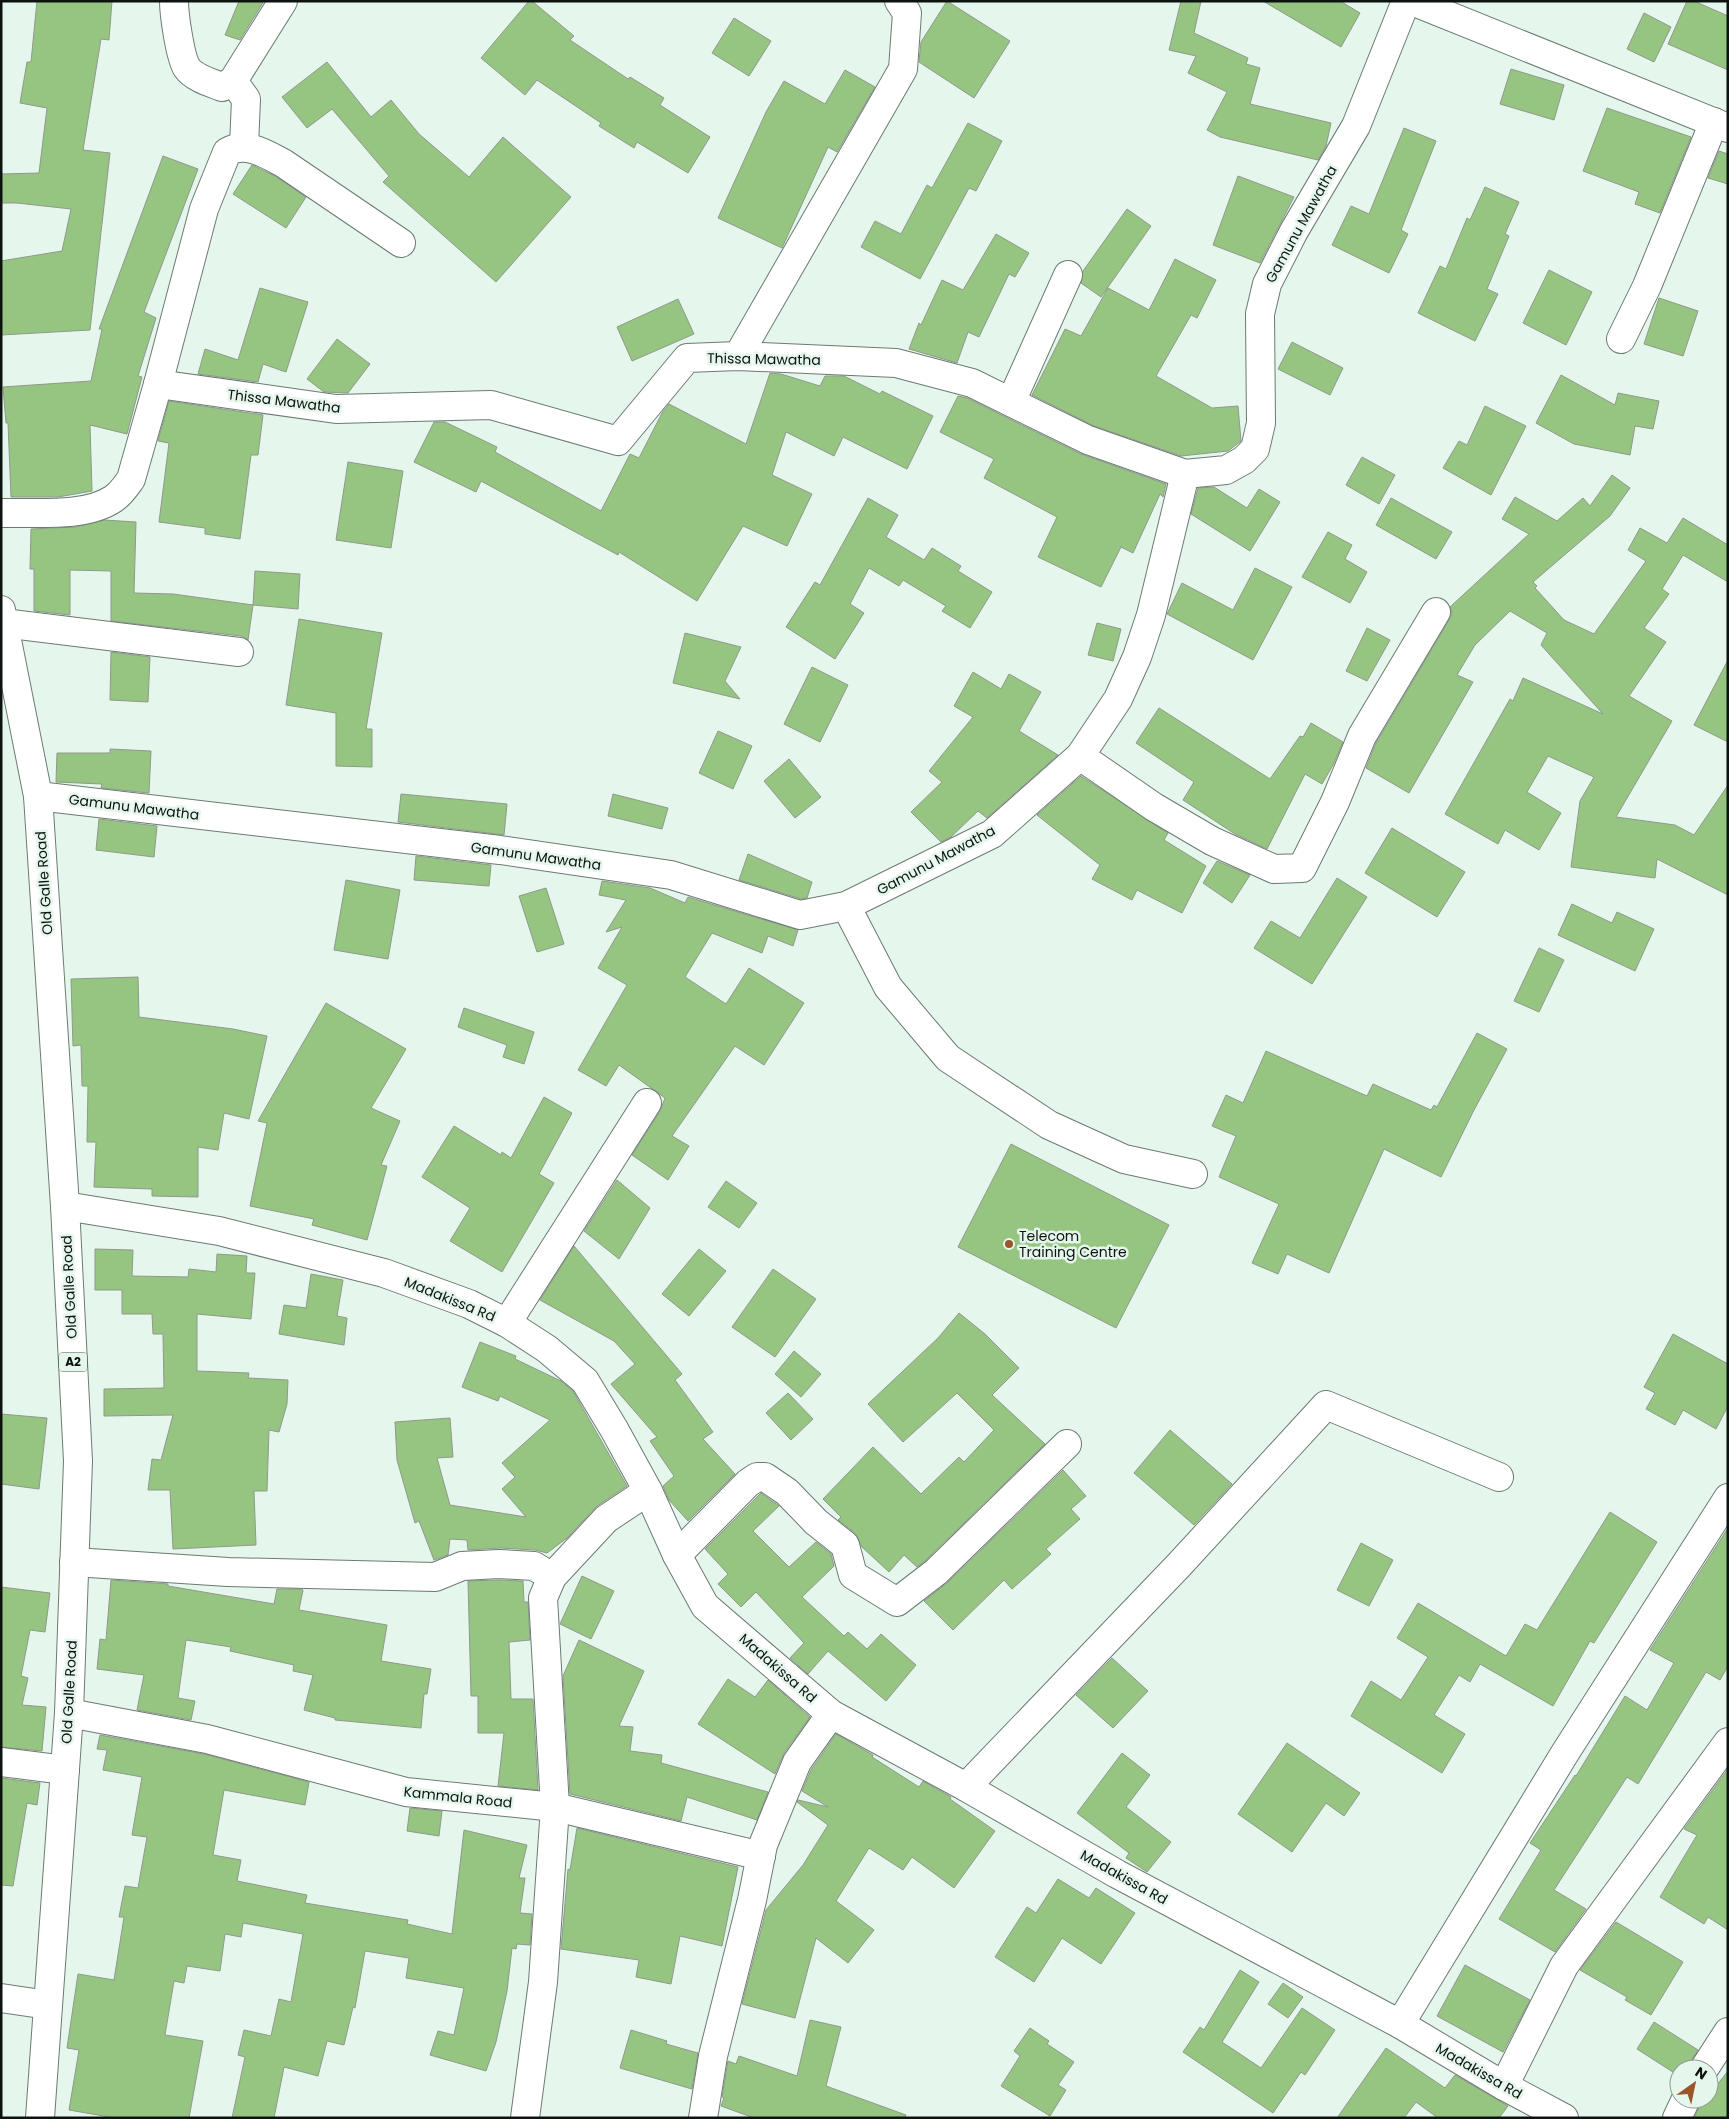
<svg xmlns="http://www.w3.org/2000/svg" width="1729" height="2119" font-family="Poppins,sans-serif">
  <rect width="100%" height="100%" fill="#e5f6ec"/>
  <g fill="#95c581" stroke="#90998c">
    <polygon points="37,1 112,1 109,40 101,39 83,150 110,153 90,330 1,335 1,261 62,251 71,209 17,203 1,203 1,174 39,173 47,108 20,103 27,62 31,62"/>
    <polygon points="239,1 264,1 240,40 225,35"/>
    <polygon points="529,1 532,1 574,36 570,40 628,79 630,77 664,98 660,105 710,137 688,173 637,142 634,148 599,126 601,123 537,80 525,95 481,58"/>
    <polygon points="947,1 1010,41 974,98 919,62 921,42"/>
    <polygon points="1181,1 1201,1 1194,33 1248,58 1246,64 1260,68 1250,104 1331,123 1326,146 1318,160 1220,137 1207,130 1227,92 1188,73 1196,56 1169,50"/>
    <polygon points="1263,1 1340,1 1360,13 1341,47"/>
    <polygon points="1687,1 1694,1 1728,16 1728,70 1668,44"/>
    <polygon points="1644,13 1671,27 1654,62 1627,49"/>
    <polygon points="734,18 771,41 749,76 712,53"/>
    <polygon points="327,62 371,117 391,100 419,134 469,177 503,137 571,197 496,282 383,182 389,176 332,109 307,128 282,97"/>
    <polygon points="1511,69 1564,85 1554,120 1500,104"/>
    <polygon points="845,70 875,87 837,152 828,147 782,248 718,218 766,112 784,81 825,104"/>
    <polygon points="1607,108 1691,137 1660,213 1635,204 1639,192 1583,171"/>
    <polygon points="968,123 1002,141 976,191 969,188 920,279 861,247 875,221 901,234 927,185 932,188"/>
    <polygon points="1404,128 1436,141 1401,230 1408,234 1389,273 1332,245 1351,206 1369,214"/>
    <polygon points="1719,151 1728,154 1728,184 1708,178"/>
    <polygon points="163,156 198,169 144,312 156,318 138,376 142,377 127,434 90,425 92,491 58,497 11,497 8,423 6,423 3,387 91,381 102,329 99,329"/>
    <polygon points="252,165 275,176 306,197 286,228 233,194"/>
    <polygon points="1238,176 1294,197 1260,263 1213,245"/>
    <polygon points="1485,187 1519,202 1505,234 1509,236 1487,289 1498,294 1475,341 1418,313 1440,266 1446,269 1467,218 1470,220"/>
    <polygon points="1127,209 1151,226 1101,297 1081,283 1083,271"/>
    <polygon points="996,234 1029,253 1015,277 1009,274 979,337 968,332 957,363 909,349 919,323 921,325 942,280 963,290"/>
    <polygon points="1175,259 1216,280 1197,318 1191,315 1156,376 1212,408 1238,406 1241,441 1228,451 1181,456 1094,426 1032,395 1065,329 1081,336 1108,288 1149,310"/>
    <polygon points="1549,270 1592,292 1566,345 1523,323"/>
    <polygon points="260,288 308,302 286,372 263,364 258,382 198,374 205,349 238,360"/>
    <polygon points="1659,298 1698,311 1683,356 1644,344"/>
    <polygon points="678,299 694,334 632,361 617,327"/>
    <polygon points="337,339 370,364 348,393 324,392 307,379"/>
    <polygon points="1292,342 1343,368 1330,395 1278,369"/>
    <polygon points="770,373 781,374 820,386 825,376 844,376 880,394 882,391 933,416 907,469 843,437 834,456 786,432 772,475 812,494 787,546 743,526 697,601 619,552 618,555 481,481 476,492 414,462 434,422 445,422 497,447 495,452 601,511 630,454 639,458 662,413 669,404 746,444"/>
    <polygon points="1561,375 1615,405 1618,393 1659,401 1653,429 1635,426 1630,455 1574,444 1536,423"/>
    <polygon points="958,396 967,398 1081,454 1166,484 1163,497 1160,494 1133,553 1121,547 1101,587 1038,557 1057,517 984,478 994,459 940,432"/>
    <polygon points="169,401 263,415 258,455 251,455 240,539 205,534 205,528 159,522 169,443 158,441"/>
    <polygon points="1485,406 1526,426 1491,495 1443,468 1459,441 1467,445"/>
    <polygon points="1362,457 1395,475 1379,504 1346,485"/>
    <polygon points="348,462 403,471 391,548 336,540"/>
    <polygon points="1612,475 1630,488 1610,516 1533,582 1537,586 1535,588 1564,620 1594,634 1646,561 1628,550 1640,528 1667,543 1683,518 1728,545 1728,582 1683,555 1662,589 1669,594 1644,628 1666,642 1629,696 1672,721 1616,817 1675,825 1694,835 1728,785 1728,895 1657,859 1655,878 1571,867 1580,801 1594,777 1548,756 1527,792 1561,813 1539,850 1505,830 1498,844 1445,814 1510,699 1513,701 1523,678 1603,714 1541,645 1547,633 1510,611 1475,645 1457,675 1473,682 1409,793 1366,768 1376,743 1449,620 1452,613 1450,607 1529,534 1502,519 1515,497 1557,521 1583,498 1590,506"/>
    <polygon points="1214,487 1247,508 1259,489 1280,502 1250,551 1191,514 1198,488"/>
    <polygon points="868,498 898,515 886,537 924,560 932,548 961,566 958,571 992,592 970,628 942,611 946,606 903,580 899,586 869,568 850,604 864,613 835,659 786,627 815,582 820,585"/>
    <polygon points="1391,498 1452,532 1436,559 1376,525"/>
    <polygon points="104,520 136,522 134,593 173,594 253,605 248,640 241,636 111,621 111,571 70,570 70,615 34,611 34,569 30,569 31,529 75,527"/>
    <polygon points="1328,532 1352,545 1345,559 1367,572 1350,603 1302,577"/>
    <polygon points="1255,568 1292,587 1253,660 1167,614 1182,583 1233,610"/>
    <polygon points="255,571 300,574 298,609 253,605"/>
    <polygon points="299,619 382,633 366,729 372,729 372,767 336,766 336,713 286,705"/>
    <polygon points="1097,623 1121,629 1113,661 1088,655"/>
    <polygon points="1367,628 1390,640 1367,681 1346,671"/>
    <polygon points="685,633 741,647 725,681 740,699 673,683"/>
    <polygon points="111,652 150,657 148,702 110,700"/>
    <polygon points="1728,660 1728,742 1694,725"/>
    <polygon points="812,667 848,685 820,742 784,724"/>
    <polygon points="973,672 1001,689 1009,674 1041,692 1019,731 1058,755 987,818 978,811 951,837 941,842 911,812 942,782 929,771 973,717 954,706"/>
    <polygon points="1159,708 1270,779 1300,736 1303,737 1311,723 1343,742 1333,765 1322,784 1305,774 1267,849 1235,834 1183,800 1194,782 1136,743"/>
    <polygon points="718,731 752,746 733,789 699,773"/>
    <polygon points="110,749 151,751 149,793 101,788 102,784 56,782 57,753 110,753"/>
    <polygon points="789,759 821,797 795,818 764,781"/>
    <polygon points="1081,776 1168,833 1164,840 1206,866 1182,913 1137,890 1132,900 1092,879 1100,865 1037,815"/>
    <polygon points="401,794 507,804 504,835 398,822"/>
    <polygon points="613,794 668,808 662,829 608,816"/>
    <polygon points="99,819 157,826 154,857 96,850"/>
    <polygon points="1392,828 1465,872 1437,917 1365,873"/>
    <polygon points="748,854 812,882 807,898 801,899 739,880"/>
    <polygon points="416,856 491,865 489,886 414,880"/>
    <polygon points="1217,861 1250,875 1232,903 1203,883"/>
    <polygon points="1337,878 1367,897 1312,984 1254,948 1271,921 1300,938"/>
    <polygon points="346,880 400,890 388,959 334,950"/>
    <polygon points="602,881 650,888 685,903 688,897 798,930 793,946 768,936 762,953 712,933 685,977 726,1004 749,968 804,1003 764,1065 735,1046 672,1136 689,1146 668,1180 632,1155 660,1111 665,1098 619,1065 606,1086 578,1070 627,985 598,968 622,927 606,932 626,900 599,895"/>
    <polygon points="546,888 564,944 537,952 519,896"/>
    <polygon points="1572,904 1612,923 1617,912 1654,929 1635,971 1558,935"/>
    <polygon points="1539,948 1564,960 1539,1012 1514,1001"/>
    <polygon points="138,977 139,1017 233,1029 267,1036 249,1119 224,1113 218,1150 198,1147 198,1197 152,1196 152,1189 94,1187 96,1142 87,1142 88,1086 82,1086 81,1045 73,1046 71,979"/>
    <polygon points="326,1003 406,1049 371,1108 400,1121 381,1165 387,1166 367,1240 312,1225 314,1219 250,1206 267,1123 258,1121"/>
    <polygon points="464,1008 534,1032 524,1064 503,1057 507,1045 458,1027"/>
    <polygon points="1477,1033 1507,1049 1474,1110 1441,1177 1384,1149 1329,1273 1287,1254 1278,1274 1252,1263 1279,1204 1219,1177 1236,1136 1212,1126 1226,1095 1243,1103 1266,1051 1367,1096 1373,1084 1431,1110 1434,1105 1437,1107"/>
    <polygon points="544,1097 572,1113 539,1174 554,1183 502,1272 450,1241 470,1208 422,1177 454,1126 501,1155 502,1152 511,1158"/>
    <polygon points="1011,1144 1169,1225 1116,1328 958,1247"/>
    <polygon points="617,1180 650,1208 619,1259 584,1231"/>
    <polygon points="726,1181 757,1203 739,1228 708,1207"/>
    <polygon points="574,1246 682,1374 675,1380 713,1432 703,1439 735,1474 688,1521 669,1500 663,1486 674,1476 650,1441 657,1437 611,1384 635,1364 614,1341 540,1300"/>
    <polygon points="95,1249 133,1250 132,1276 188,1277 189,1269 216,1272 217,1254 247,1256 246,1273 255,1273 251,1319 197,1314 197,1371 249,1373 248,1378 288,1380 287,1404 279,1432 269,1430 267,1491 254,1491 256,1545 173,1549 170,1490 148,1490 152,1459 161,1460 173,1415 104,1416 104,1389 164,1388 163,1334 153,1334 152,1314 122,1314 122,1290 95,1290"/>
    <polygon points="699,1249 726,1271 689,1316 662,1294"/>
    <polygon points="773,1269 816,1299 775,1357 732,1327"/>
    <polygon points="311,1274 343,1280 337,1316 347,1318 344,1345 279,1334 284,1305 306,1308"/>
    <polygon points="959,1313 985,1334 1019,1368 992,1395 1045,1444 926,1560 917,1567 904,1555 889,1572 862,1547 855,1533 838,1520 841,1517 823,1499 873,1447 921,1494 959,1457 964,1462 994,1430 957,1393 903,1442 868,1404 938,1338"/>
    <polygon points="1673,1334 1728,1364 1728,1406 1716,1429 1683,1410 1675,1425 1646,1409 1655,1393 1644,1387"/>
    <polygon points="480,1342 516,1356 515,1359 561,1381 573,1391 627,1486 597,1506 567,1538 547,1553 535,1550 500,1548 468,1550 467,1540 450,1539 448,1555 434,1560 419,1521 415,1523 397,1460 395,1422 450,1418 453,1457 437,1458 450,1505 526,1517 502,1489 515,1477 502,1463 550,1420 500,1396 498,1401 462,1387"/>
    <polygon points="794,1351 821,1374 801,1397 775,1374"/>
    <polygon points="788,1393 813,1419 791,1440 766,1413"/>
    <polygon points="1,1414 47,1418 39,1489 1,1484"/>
    <polygon points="1170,1430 1232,1484 1194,1525 1134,1473"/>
    <polygon points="1063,1470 1086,1496 1071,1509 1080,1519 1046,1549 1051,1554 1012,1589 1004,1580 953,1630 924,1601 947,1583"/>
    <polygon points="761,1493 779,1506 753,1531 789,1567 816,1542 831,1554 834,1566 802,1597 844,1636 848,1632 867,1649 881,1634 916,1665 886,1701 828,1651 808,1674 790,1658 804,1643 756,1592 741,1607 718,1584 728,1574 705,1549"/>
    <polygon points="1610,1512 1657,1542 1594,1643 1590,1641 1553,1706 1480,1664 1470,1682 1459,1675 1434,1715 1465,1734 1442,1773 1351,1716 1371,1681 1401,1700 1428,1657 1397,1638 1418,1603 1506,1656 1525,1624 1537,1630"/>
    <polygon points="1728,1528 1728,1666 1720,1680 1706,1672 1638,1784 1627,1777 1554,1890 1586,1909 1555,1952 1499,1919 1541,1850 1530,1843 1575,1775 1576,1776 1625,1696 1647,1710 1674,1663 1650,1650"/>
    <polygon points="1361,1543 1393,1560 1369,1606 1337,1590"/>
    <polygon points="582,1576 614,1591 591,1639 560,1624"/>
    <polygon points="111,1580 168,1584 168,1586 274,1604 277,1589 301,1589 303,1590 299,1610 387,1625 381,1661 431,1669 427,1694 424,1694 421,1728 335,1720 335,1718 304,1710 313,1675 293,1671 294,1665 230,1651 231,1647 186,1640 178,1698 195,1701 191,1720 137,1710 144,1675 97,1669 100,1639 106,1640"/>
    <polygon points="499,1580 523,1581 524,1602 528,1602 530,1640 509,1642 511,1699 533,1699 538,1790 498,1786 504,1733 478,1733 478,1696 471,1696 468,1581"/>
    <polygon points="1,1587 50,1593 45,1632 30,1630 21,1676 28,1678 22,1705 46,1707 42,1751 1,1747"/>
    <polygon points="579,1640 644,1671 619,1726 633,1727 630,1751 662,1755 661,1763 768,1792 757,1820 687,1797 681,1821 570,1794 563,1676"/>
    <polygon points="1112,1658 1148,1691 1113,1728 1076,1695"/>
    <polygon points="728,1679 755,1697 768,1680 810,1717 784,1753 775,1774 698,1724"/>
    <polygon points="836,1734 873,1755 872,1757 919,1787 923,1781 951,1797 950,1799 995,1831 954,1888 912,1857 903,1870 869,1848 836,1901 874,1930 848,1963 816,1938 795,2018 742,2004 766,1910 803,1865 828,1825 797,1802 798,1800 828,1807 802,1791 811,1770"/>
    <polygon points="100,1735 204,1754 309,1782 305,1805 224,1790 213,1855 241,1860 237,1881 307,1895 305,1903 408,1920 407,1924 452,1934 464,1830 527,1845 519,1878 525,1878 520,1913 532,1914 530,1945 517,1944 516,1949 512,1948 507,1991 496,2042 486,2071 430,2055 438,2031 454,2035 464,1988 406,1978 409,1958 365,1951 355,2008 353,2007 344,2045 327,2041 318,2076 284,2067 274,2118 232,2118 245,2057 238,2055 244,2030 271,2036 279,1999 291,2002 303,1934 243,1923 241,1937 225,1934 220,1971 187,1966 184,1983 174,1981 165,2035 203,2041 189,2118 115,2118 69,2110 79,2050 67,2048 78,1974 114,1980 124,1917 119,1917 125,1886 138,1888 147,1837 132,1835 142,1777 103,1770 107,1750 97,1749"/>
    <polygon points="1287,1743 1360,1793 1344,1816 1326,1803 1292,1852 1238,1814"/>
    <polygon points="1122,1753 1150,1775 1126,1807 1171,1842 1147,1872 1126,1858 1129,1853 1077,1813"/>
    <polygon points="1728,1769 1728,1930 1708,1917 1704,1924 1660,1897 1697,1835 1684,1829"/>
    <polygon points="1,1778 40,1783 37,1805 27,1803 13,1886 1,1885"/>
    <polygon points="410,1808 442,1811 439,1836 407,1831"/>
    <polygon points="577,1828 738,1867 722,1946 680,1936 671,1984 636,1977 639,1960 561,1949 568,1869 570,1870"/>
    <polygon points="1058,1879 1089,1898 1096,1888 1135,1913 1101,1964 1062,1938 1034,1982 995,1957 1027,1907 1036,1913"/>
    <polygon points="1616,1922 1683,1962 1651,2015 1625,2000 1627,1997 1580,1970"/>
    <polygon points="1465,1965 1530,2000 1503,2052 1437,2016"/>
    <polygon points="1240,1970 1259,1982 1222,2042 1261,2068 1302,2008 1335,2030 1305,2075 1301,2072 1273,2113 1183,2052 1200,2027 1204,2030"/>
    <polygon points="1283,1983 1303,1997 1288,2018 1268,2004"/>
    <polygon points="810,2020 841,2027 826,2086 906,2115 905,2118 754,2118 721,2106 724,2098 722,2097 728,2061 736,2064 739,2056 797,2076"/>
    <polygon points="1654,2022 1698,2050 1691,2061 1688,2069 1679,2069 1679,2076 1637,2049"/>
    <polygon points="1030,2028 1049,2041 1047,2044 1074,2062 1058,2085 1066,2090 1050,2116 1001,2086 1020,2056 1014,2051"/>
    <polygon points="631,2030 667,2041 666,2044 698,2053 692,2089 620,2068"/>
    <polygon points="1386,2048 1445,2088 1455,2075 1508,2106 1499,2118 1438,2118 1416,2102 1404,2118 1337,2118"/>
    <polygon points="1728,2071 1728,2118 1694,2118 1699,2107 1706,2099 1709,2099 1709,2095"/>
  </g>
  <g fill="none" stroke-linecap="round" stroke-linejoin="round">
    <defs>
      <g id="minor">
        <path d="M174,1C174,14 180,57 187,68C194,78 212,83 222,87L233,81L283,1"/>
        <polyline points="1412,1 1728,128"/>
        <polyline points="233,81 246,99 244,147"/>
        <polyline points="1621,339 1647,286 1714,122"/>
        <polyline points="738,356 903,69 907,13 899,1"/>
        <polyline points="158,384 336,409 491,405 618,441 687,358 738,356 896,363 972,383 1088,440 1185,474"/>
        <polyline points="1011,402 1068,275"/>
        <path d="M1,513C34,512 85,518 113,499C121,494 126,486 131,479L158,384L204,209L227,152C246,141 266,154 283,163L401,243"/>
        <polyline points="3,623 239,652"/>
        <polyline points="1080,756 1154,807 1212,841 1274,869 1302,868 1335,802 1362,736 1436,612"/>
        <polyline points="38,796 500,850 671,875 800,915 846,906 992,834 1080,756 1118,699 1137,657 1151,615 1185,474 1226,470 1244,460 1255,449 1261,423 1260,314 1267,284 1294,231 1356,126 1406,1"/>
        <polyline points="846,906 888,987 948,1058 1049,1125 1124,1159 1193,1174"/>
        <polyline points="65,1206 219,1231 384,1273 469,1304 507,1323 547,1349 585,1381 614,1429 648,1491 677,1555 705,1606 831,1714 966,1787 1117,1874 1400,2024 1504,2086 1564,2118"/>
        <polyline points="507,1323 647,1103"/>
        <polyline points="677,1555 748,1483 757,1477 765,1477 787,1492 816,1522 845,1545 853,1575 897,1602 936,1572 1067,1444"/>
        <polyline points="74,1562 228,1572 435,1577 462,1566 499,1564 534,1566 552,1577"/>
        <polyline points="69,1713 207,1739 406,1792 555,1807 761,1856"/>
        <polyline points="1,1762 65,1770"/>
        <polyline points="966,1787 1179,1565 1326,1405 1499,1477"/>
        <polyline points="1,1998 48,2005"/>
        <polyline points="1400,2024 1565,1753 1728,1498"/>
        <polyline points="1704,2069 1728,2032"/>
        <polyline points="1504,2086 1564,1966 1728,1742"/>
        <polyline points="525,2118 543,1982 555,1807 543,1598 552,1577 606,1519 648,1491"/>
        <polyline points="703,2118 713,2056 752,1900 763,1845 797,1762 831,1714"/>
        <polyline points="1677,2118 1686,2099"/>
      </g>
      <polyline id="highway" points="1,610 38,796 65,1206 78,1461 69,1713 40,2118"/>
    </defs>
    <use href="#minor" stroke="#6c7b72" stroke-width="30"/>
    <use href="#highway" stroke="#6c7b72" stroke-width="30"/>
    <use href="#minor" stroke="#fff" stroke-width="28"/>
    <use href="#highway" stroke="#fff" stroke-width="28"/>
  </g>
  <circle fill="#9b552d" stroke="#e5f6ec" stroke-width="2" cx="1009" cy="1244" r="5"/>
  <g text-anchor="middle" stroke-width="5" stroke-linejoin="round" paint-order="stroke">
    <rect fill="#e5f6ec" stroke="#4e5751" stroke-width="1" x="59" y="1352.5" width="28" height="19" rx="4"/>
    <g font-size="12" font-weight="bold" fill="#0d130f">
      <text x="73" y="1366">A2</text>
    </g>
    <g font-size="14" fill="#0d130f" stroke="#e5f6ec">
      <text transform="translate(1301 224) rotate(-61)" y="5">Gamunu Mawatha</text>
      <text transform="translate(764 359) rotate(1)" y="5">Thissa Mawatha</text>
      <text transform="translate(284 401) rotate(7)" y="5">Thissa Mawatha</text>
      <text transform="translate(134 807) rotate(7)" y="5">Gamunu Mawatha</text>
      <text transform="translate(536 856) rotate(8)" y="5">Gamunu Mawatha</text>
      <text transform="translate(936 860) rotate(-28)" y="5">Gamunu Mawatha</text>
      <text transform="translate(44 883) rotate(-94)" y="5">Old Galle Road</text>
      <text transform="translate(69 1287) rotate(-93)" y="5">Old Galle Road</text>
      <text transform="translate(450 1299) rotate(22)" y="5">Madakissa Rd</text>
      <text transform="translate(778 1668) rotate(41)" y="5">Madakissa Rd</text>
      <text transform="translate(69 1692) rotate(-87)" y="5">Old Galle Road</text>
      <text transform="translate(458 1797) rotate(6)" y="5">Kammala Road</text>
      <text transform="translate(1124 1877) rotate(29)" y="5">Madakissa Rd</text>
      <text transform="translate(1479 2071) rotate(30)" y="5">Madakissa Rd</text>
    </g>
    <g font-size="14" fill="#0d130f" stroke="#e5f6ec" text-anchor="start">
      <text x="1019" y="1241">Telecom<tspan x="1019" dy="16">Training Centre</tspan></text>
    </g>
  </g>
  <rect width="1729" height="2119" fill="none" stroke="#0d130f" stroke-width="5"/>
  <g transform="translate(1694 2084) rotate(33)"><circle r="24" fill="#e5f6ec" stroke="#8f9b94"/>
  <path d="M0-4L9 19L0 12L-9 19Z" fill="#9b552d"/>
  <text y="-8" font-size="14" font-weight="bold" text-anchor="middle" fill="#0d130f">N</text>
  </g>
</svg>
